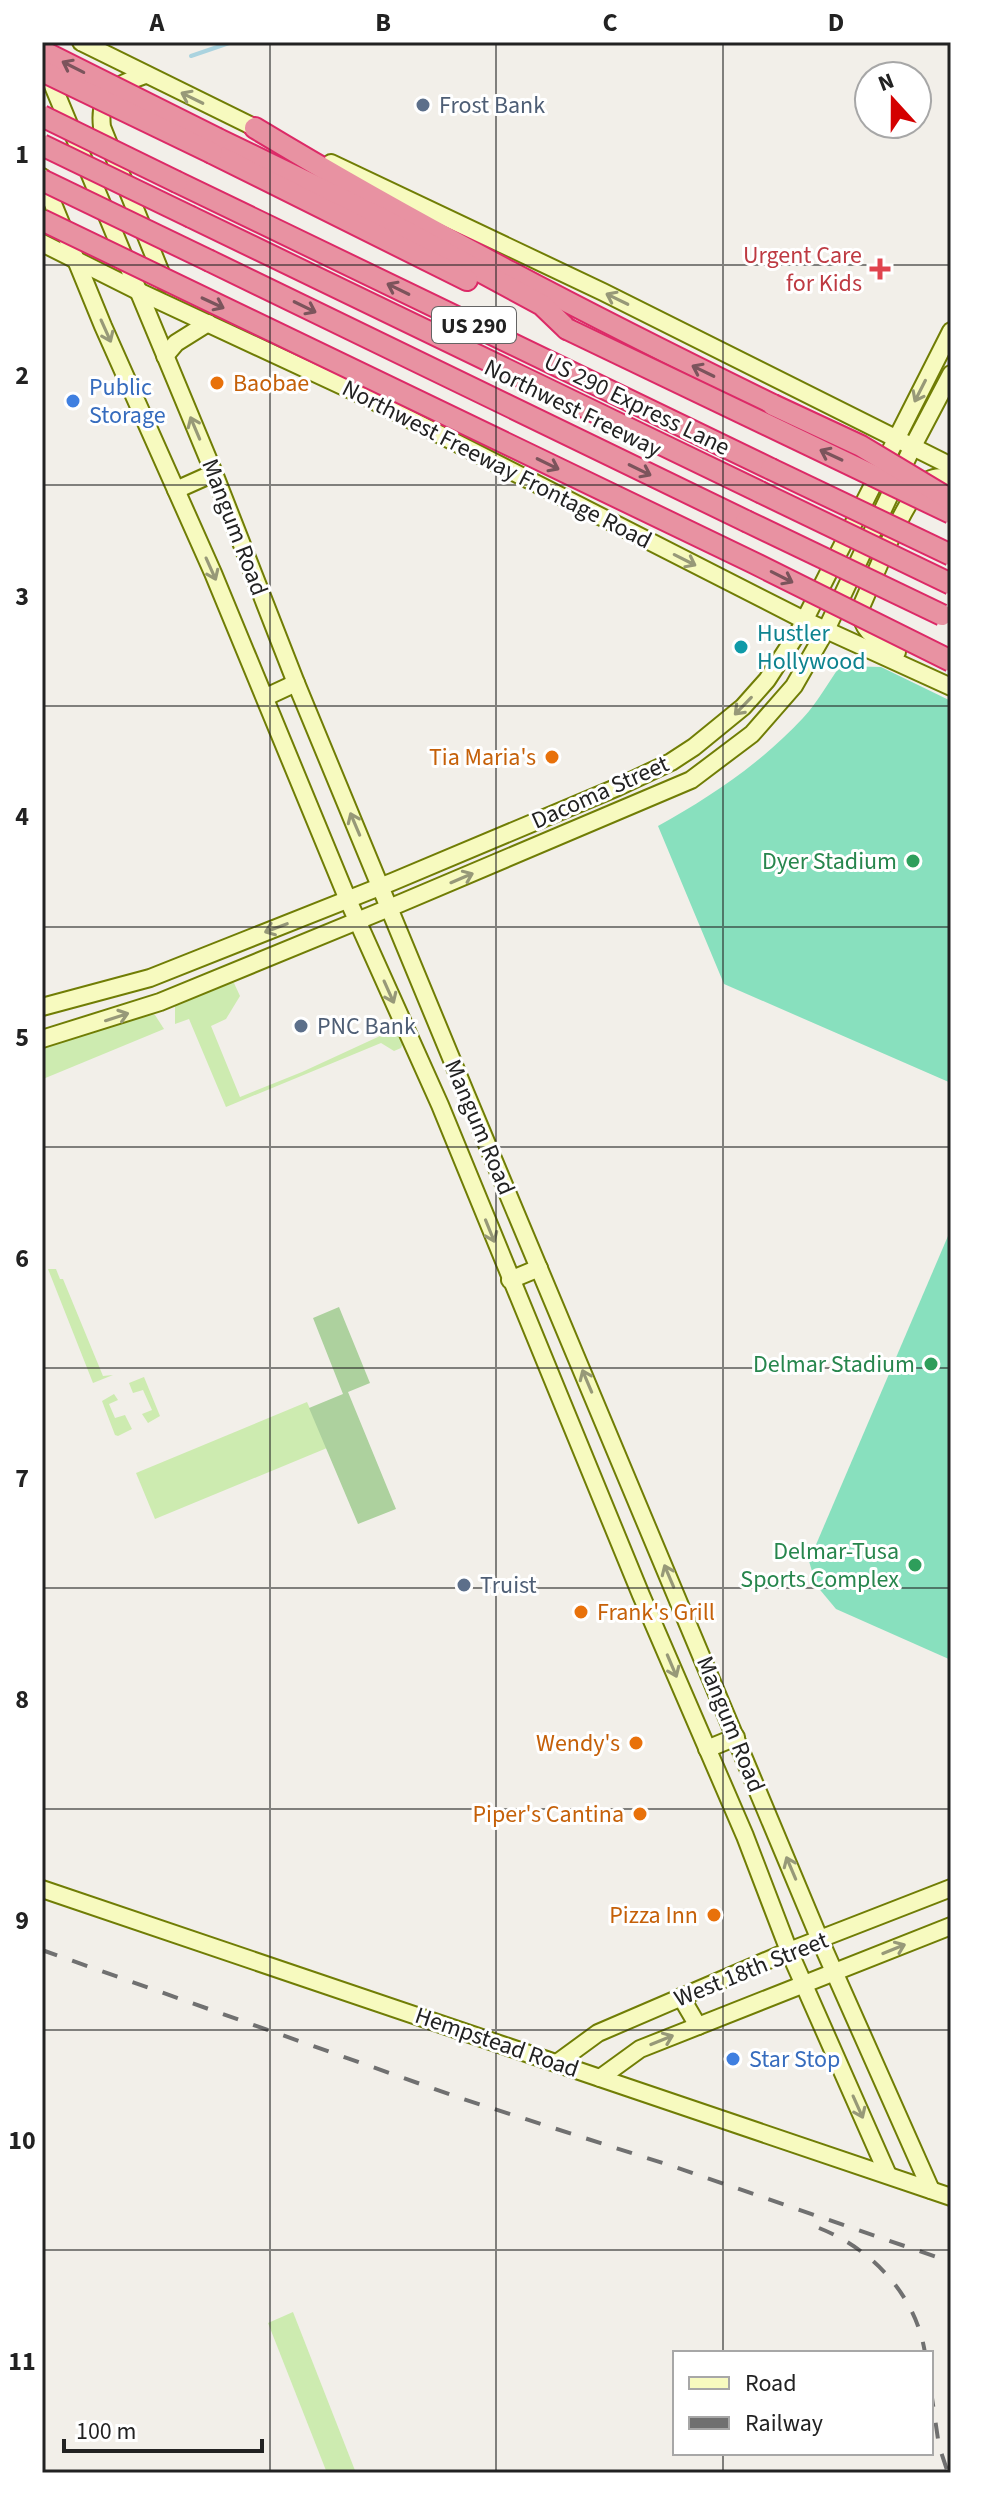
<svg xmlns="http://www.w3.org/2000/svg" width="993" height="2515" font-family="'Source Sans 3',sans-serif">
  <rect width="100%" height="100%" fill="#f2efe9"/>
  <g fill="#cdebb0">
    <polygon points="230,982 234,983 240,996 226,1019 211,1026 240,1097 302,1072 393,1030 398,1032 403,1043 401,1048 394,1051 381,1043 226,1107 189,1019 175,1024 175,1004"/>
    <polygon points="149,1012 155,1015 164,1029 43,1079 42,1044"/>
    <polygon points="48,1269 56,1269 60,1279 63,1279 103,1376 113,1375 93,1383"/>
    <polygon points="144,1377 160,1416 148,1423 142,1414 152,1410 143,1390 133,1393 129,1383"/>
    <polygon points="114,1394 118,1400 109,1404 115,1418 125,1415 132,1429 118,1436 115,1435 102,1401"/>
    <polygon points="307,1402 327,1448 155,1519 136,1473"/>
    <polygon points="293,2312 356,2473 327,2473 268,2323"/>
  </g>
  <polygon fill="#add19e" points="339,1307 370,1383 348,1392 396,1509 358,1524 309,1408 343,1394 313,1318"/>
  <g fill="#88e0be">
    <path d="M840,666L881,667L951,701V1083L724,984L658,826C712,796 761,763 803,718C817,703 828,683 840,666Z"/>
    <polygon points="951,1229 951,1660 836,1609 816,1585 809,1561"/>
  </g>
  <g fill="none" stroke-linecap="round" stroke-linejoin="round">
    <polyline stroke="#aad3df" stroke-width="4" points="191,56 232,42"/>
    <defs>
      <g id="secondary">
        <polyline points="81,42 266,133"/>
        <polyline points="46,69 214,473 296,683 466,1094 820,1940 931,2190"/>
        <path d="M145,75C115,86 98,91 102,127L165,283"/>
        <polyline points="331,163 603,292 951,466"/>
        <polyline points="42,177 103,326 213,573 348,900 440,1105 641,1595 745,1836 789,1951 888,2175"/>
        <polyline points="42,243 138,291 366,397 804,620 951,687"/>
        <polyline points="165,356 176,343 208,323"/>
        <polyline points="176,490 214,473"/>
        <path d="M897,652C878,639 862,634 860,609C874,580 903,498 927,481C934,476 943,477 951,477"/>
        <polyline points="266,697 296,683"/>
        <polyline points="42,1007 150,978 392,882 618,787 671,762 694,747 743,707 767,680 799,631 951,331"/>
        <polyline points="42,1039 160,1002 401,903 691,780 752,734 794,686 826,630 913,446 951,374"/>
        <polyline points="510,1280 539,1268"/>
        <polyline points="707,1749 736,1737"/>
        <polyline points="42,1889 951,2197"/>
        <polyline points="681,1997 698,2026"/>
        <polyline points="557,2063 598,2033 789,1951 951,1888"/>
        <polyline points="600,2078 640,2049 951,1926"/>
      </g>
      <g id="motorway">
        <path d="M255,128C422,229 597,319 773,405"/>
        <polyline points="218,139 383,219 542,305 567,329"/>
        <polyline points="212,153 467,280"/>
        <polyline points="177,182 771,469"/>
        <polyline points="191,217 760,492"/>
        <polyline points="210,261 746,521"/>
      </g>
    </defs>
    <use href="#secondary" stroke="#707d05" stroke-width="20"/>
    <use href="#motorway" stroke="#dc2a67" stroke-width="24"/>
    <use href="#secondary" stroke="#f7fabf" stroke-width="16"/>
    <use href="#motorway" stroke="#e892a2" stroke-width="20"/>
    <g stroke="#707070" stroke-width="4" stroke-dasharray="16 16" stroke-linecap="butt">
      <polyline points="42,1950 460,2098 675,2167 951,2262"/>
      <path d="M819,2228C872,2249 916,2295 925,2353"/>
      <polyline points="931,2391 939,2446 948,2473"/>
    </g>
    <defs>
      <g id="motorway-bridge">
        <polyline points="42,51 218,139"/>
        <polyline points="42,71 212,153"/>
        <polyline points="42,116 177,182"/>
        <polyline points="42,145 191,217"/>
        <polyline points="42,180 210,261"/>
        <polyline points="42,220 752,562 951,661"/>
        <polyline points="567,329 951,513"/>
        <polyline points="773,405 861,446 951,500"/>
        <polyline points="771,469 951,555"/>
        <polyline points="760,492 951,584"/>
        <polyline points="746,521 942,615"/>
      </g>
    </defs>
    <use href="#motorway-bridge" stroke="#dc2a67" stroke-width="24" stroke-linecap="butt"/>
    <use href="#motorway-bridge" stroke="#e892a2" stroke-width="20"/>
  </g>
  <defs><path id="oneway-shaft" d="M-6 0H5M1.5-3L5.5 0L1.5 3" fill="none" stroke-width="1.6" stroke-linecap="round" stroke-linejoin="round" transform="scale(2)"/></defs>
  <g stroke="#7b545c">
    <use href="#oneway-shaft" transform="translate(73 67) rotate(-153)"/>
    <use href="#oneway-shaft" transform="translate(398 289) rotate(-154)"/>
    <use href="#oneway-shaft" transform="translate(213 303) rotate(25)"/>
    <use href="#oneway-shaft" transform="translate(305 307) rotate(26)"/>
    <use href="#oneway-shaft" transform="translate(703 371) rotate(-154)"/>
    <use href="#oneway-shaft" transform="translate(831 455) rotate(-155)"/>
    <use href="#oneway-shaft" transform="translate(548 464) rotate(26)"/>
    <use href="#oneway-shaft" transform="translate(640 470) rotate(26)"/>
    <use href="#oneway-shaft" transform="translate(782 577) rotate(27)"/>
  </g>
  <g stroke="#979978">
    <use href="#oneway-shaft" transform="translate(192 98) rotate(-154)"/>
    <use href="#oneway-shaft" transform="translate(617 299) rotate(-154)"/>
    <use href="#oneway-shaft" transform="translate(106 331) rotate(66)"/>
    <use href="#oneway-shaft" transform="translate(920 391) rotate(117)"/>
    <use href="#oneway-shaft" transform="translate(195 428) rotate(-113)"/>
    <use href="#oneway-shaft" transform="translate(685 560) rotate(27)"/>
    <use href="#oneway-shaft" transform="translate(211 569) rotate(66)"/>
    <use href="#oneway-shaft" transform="translate(743 706) rotate(134)"/>
    <use href="#oneway-shaft" transform="translate(355 824) rotate(-113)"/>
    <use href="#oneway-shaft" transform="translate(462 878) rotate(-23)"/>
    <use href="#oneway-shaft" transform="translate(276 928) rotate(159)"/>
    <use href="#oneway-shaft" transform="translate(389 992) rotate(66)"/>
    <use href="#oneway-shaft" transform="translate(117 1017) rotate(-18)"/>
    <use href="#oneway-shaft" transform="translate(490 1231) rotate(68)"/>
    <use href="#oneway-shaft" transform="translate(587 1381) rotate(-113)"/>
    <use href="#oneway-shaft" transform="translate(669 1576) rotate(-113)"/>
    <use href="#oneway-shaft" transform="translate(672 1666) rotate(67)"/>
    <use href="#oneway-shaft" transform="translate(791 1868) rotate(-113)"/>
    <use href="#oneway-shaft" transform="translate(894 1949) rotate(-22)"/>
    <use href="#oneway-shaft" transform="translate(662 2040) rotate(-22)"/>
    <use href="#oneway-shaft" transform="translate(858 2107) rotate(66)"/>
  </g>
  <path fill="none" stroke="#222" stroke-width="2" stroke-opacity="0.55" d="M270,42V2473M496,42V2473M723,42V2353M42,265H951M42,485H951M42,706H951M42,927H951M42,1147H951M42,1368H951M42,1588H951M42,1809H951M42,2030H951M42,2250H951M723,2453V2473"/>
  <g fill="#5c6f8a" stroke="#fff" stroke-width="3">
    <circle cx="423" cy="105" r="8"/>
    <circle cx="301" cy="1026" r="8"/>
    <circle cx="464" cy="1585" r="8"/>
  </g>
  <path fill="#e0444e" stroke="#fff" stroke-width="3" d="M876 257h8v8h8v8h-8v8h-8v-8h-8v-8h8z"/>
  <g fill="#e8710a" stroke="#fff" stroke-width="3">
    <circle cx="217" cy="383" r="8"/>
    <circle cx="552" cy="757" r="8"/>
    <circle cx="581" cy="1612" r="8"/>
    <circle cx="636" cy="1743" r="8"/>
    <circle cx="640" cy="1814" r="8"/>
    <circle cx="714" cy="1915" r="8"/>
  </g>
  <g fill="#3f7fe0" stroke="#fff" stroke-width="3">
    <circle cx="73" cy="401" r="8"/>
    <circle cx="733" cy="2059" r="8"/>
  </g>
  <circle fill="#0f9aa8" stroke="#fff" stroke-width="3" cx="741" cy="647" r="8"/>
  <g fill="#2e9e5b" stroke="#fff" stroke-width="3">
    <circle cx="913" cy="861" r="8"/>
    <circle cx="931" cy="1364" r="8"/>
    <circle cx="915" cy="1565" r="8"/>
  </g>
  <g text-anchor="middle" stroke-width="6" stroke-linejoin="round" paint-order="stroke">
    <rect fill="#fff" stroke="#646464" stroke-width="2" x="432" y="307" width="84" height="36" rx="6"/>
    <g font-size="22" font-weight="bold" fill="#222">
      <text x="474" y="333">US 290</text>
    </g>
    <g font-size="24" fill="#4e5e75" stroke="#fff" text-anchor="start">
      <text x="439" y="113">Frost Bank</text>
      <text x="317" y="1034">PNC Bank</text>
      <text x="480" y="1593">Truist</text>
    </g>
    <g font-size="24" fill="#be3a42" stroke="#fff" text-anchor="end">
      <text x="862" y="263">Urgent Care<tspan x="862" dy="28">for Kids</tspan></text>
    </g>
    <g font-size="24" fill="#c56008" stroke="#fff" text-anchor="end">
      <text x="233" y="391" text-anchor="start">Baobae</text>
      <text x="536" y="765">Tia Maria's</text>
      <text x="597" y="1620" text-anchor="start">Frank's Grill</text>
      <text x="620" y="1751">Wendy's</text>
      <text x="624" y="1822">Piper's Cantina</text>
      <text x="698" y="1923">Pizza Inn</text>
    </g>
    <g font-size="24" fill="#366cbe" stroke="#fff" text-anchor="start">
      <text x="89" y="395">Public<tspan x="89" dy="28">Storage</tspan></text>
      <text x="749" y="2067">Star Stop</text>
    </g>
    <g font-size="24" fill="#222" stroke="#fff">
      <text transform="translate(637 404) rotate(26)" y="8">US 290 Express Lane</text>
      <text transform="translate(573 408) rotate(26)" y="8">Northwest Freeway</text>
      <text transform="translate(497 464) rotate(27)" y="8">Northwest Freeway Frontage Road</text>
      <text transform="translate(235 527) rotate(69)" y="8">Mangum Road</text>
      <text transform="translate(600 792) rotate(-24)" y="8">Dacoma Street</text>
      <text transform="translate(480 1127) rotate(67)" y="8">Mangum Road</text>
      <text transform="translate(731 1724) rotate(68)" y="8">Mangum Road</text>
      <text transform="translate(751 1969) rotate(-22)" y="8">West 18th Street</text>
      <text transform="translate(497 2042) rotate(19)" y="8">Hempstead Road</text>
    </g>
    <g font-size="24" fill="#0d838f" stroke="#fff" text-anchor="start">
      <text x="757" y="641">Hustler<tspan x="757" dy="28">Hollywood</tspan></text>
    </g>
    <g font-size="24" fill="#27864d" stroke="#fff" text-anchor="end">
      <text x="897" y="869">Dyer Stadium</text>
      <text x="915" y="1372">Delmar Stadium</text>
      <text x="899" y="1559">Delmar-Tusa<tspan x="899" dy="28">Sports Complex</tspan></text>
    </g>
  </g>
  <rect width="993" height="2515" fill="none" stroke="#ffffff" stroke-width="88"/>
  <rect x="673" y="2351" width="260" height="104" fill="#ffffff" stroke="#a7a7a7" stroke-width="2"/>
  <rect x="689" y="2377" width="40" height="12" fill="#f7fabf" stroke="#a7a7a7" stroke-width="2"/>
  <text x="745" y="2391" font-size="24" fill="#222222">Road</text>
  <rect x="689" y="2417" width="40" height="12" fill="#707070" stroke="#a7a7a7" stroke-width="2"/>
  <text x="745" y="2431" font-size="24" fill="#222222">Railway</text>
  <g transform="translate(893 100) rotate(339)"><circle r="38" fill="#ffffff" stroke="#a7a7a7" stroke-width="2"/>
  <path d="M0-6L14 30L0 20L-14 30Z" fill="#d40000"/>
  <text y="-12" font-size="22" font-weight="bold" text-anchor="middle" fill="#222222">N</text>
  </g>
  <path d="M64 2439v12h198v-12" fill="none" stroke="#222222" stroke-width="4"/>
  <text x="76" y="2439" font-size="24" fill="#222222" stroke="#ffffff" stroke-width="6" paint-order="stroke">100 m</text>
  <rect x="44" y="44" width="905" height="2427" fill="none" stroke="#222" stroke-width="3"/>
  <g font-size="26" text-anchor="middle" font-weight="bold" fill="#222">
    <text x="157" y="31">A</text>
    <text x="383" y="31">B</text>
    <text x="610" y="31">C</text>
    <text x="836" y="31">D</text>
    <text x="22" y="163">1</text>
    <text x="22" y="384">2</text>
    <text x="22" y="605">3</text>
    <text x="22" y="825">4</text>
    <text x="22" y="1046">5</text>
    <text x="22" y="1267">6</text>
    <text x="22" y="1487">7</text>
    <text x="22" y="1708">8</text>
    <text x="22" y="1929">9</text>
    <text x="22" y="2149">10</text>
    <text x="22" y="2370">11</text>
  </g>
</svg>
